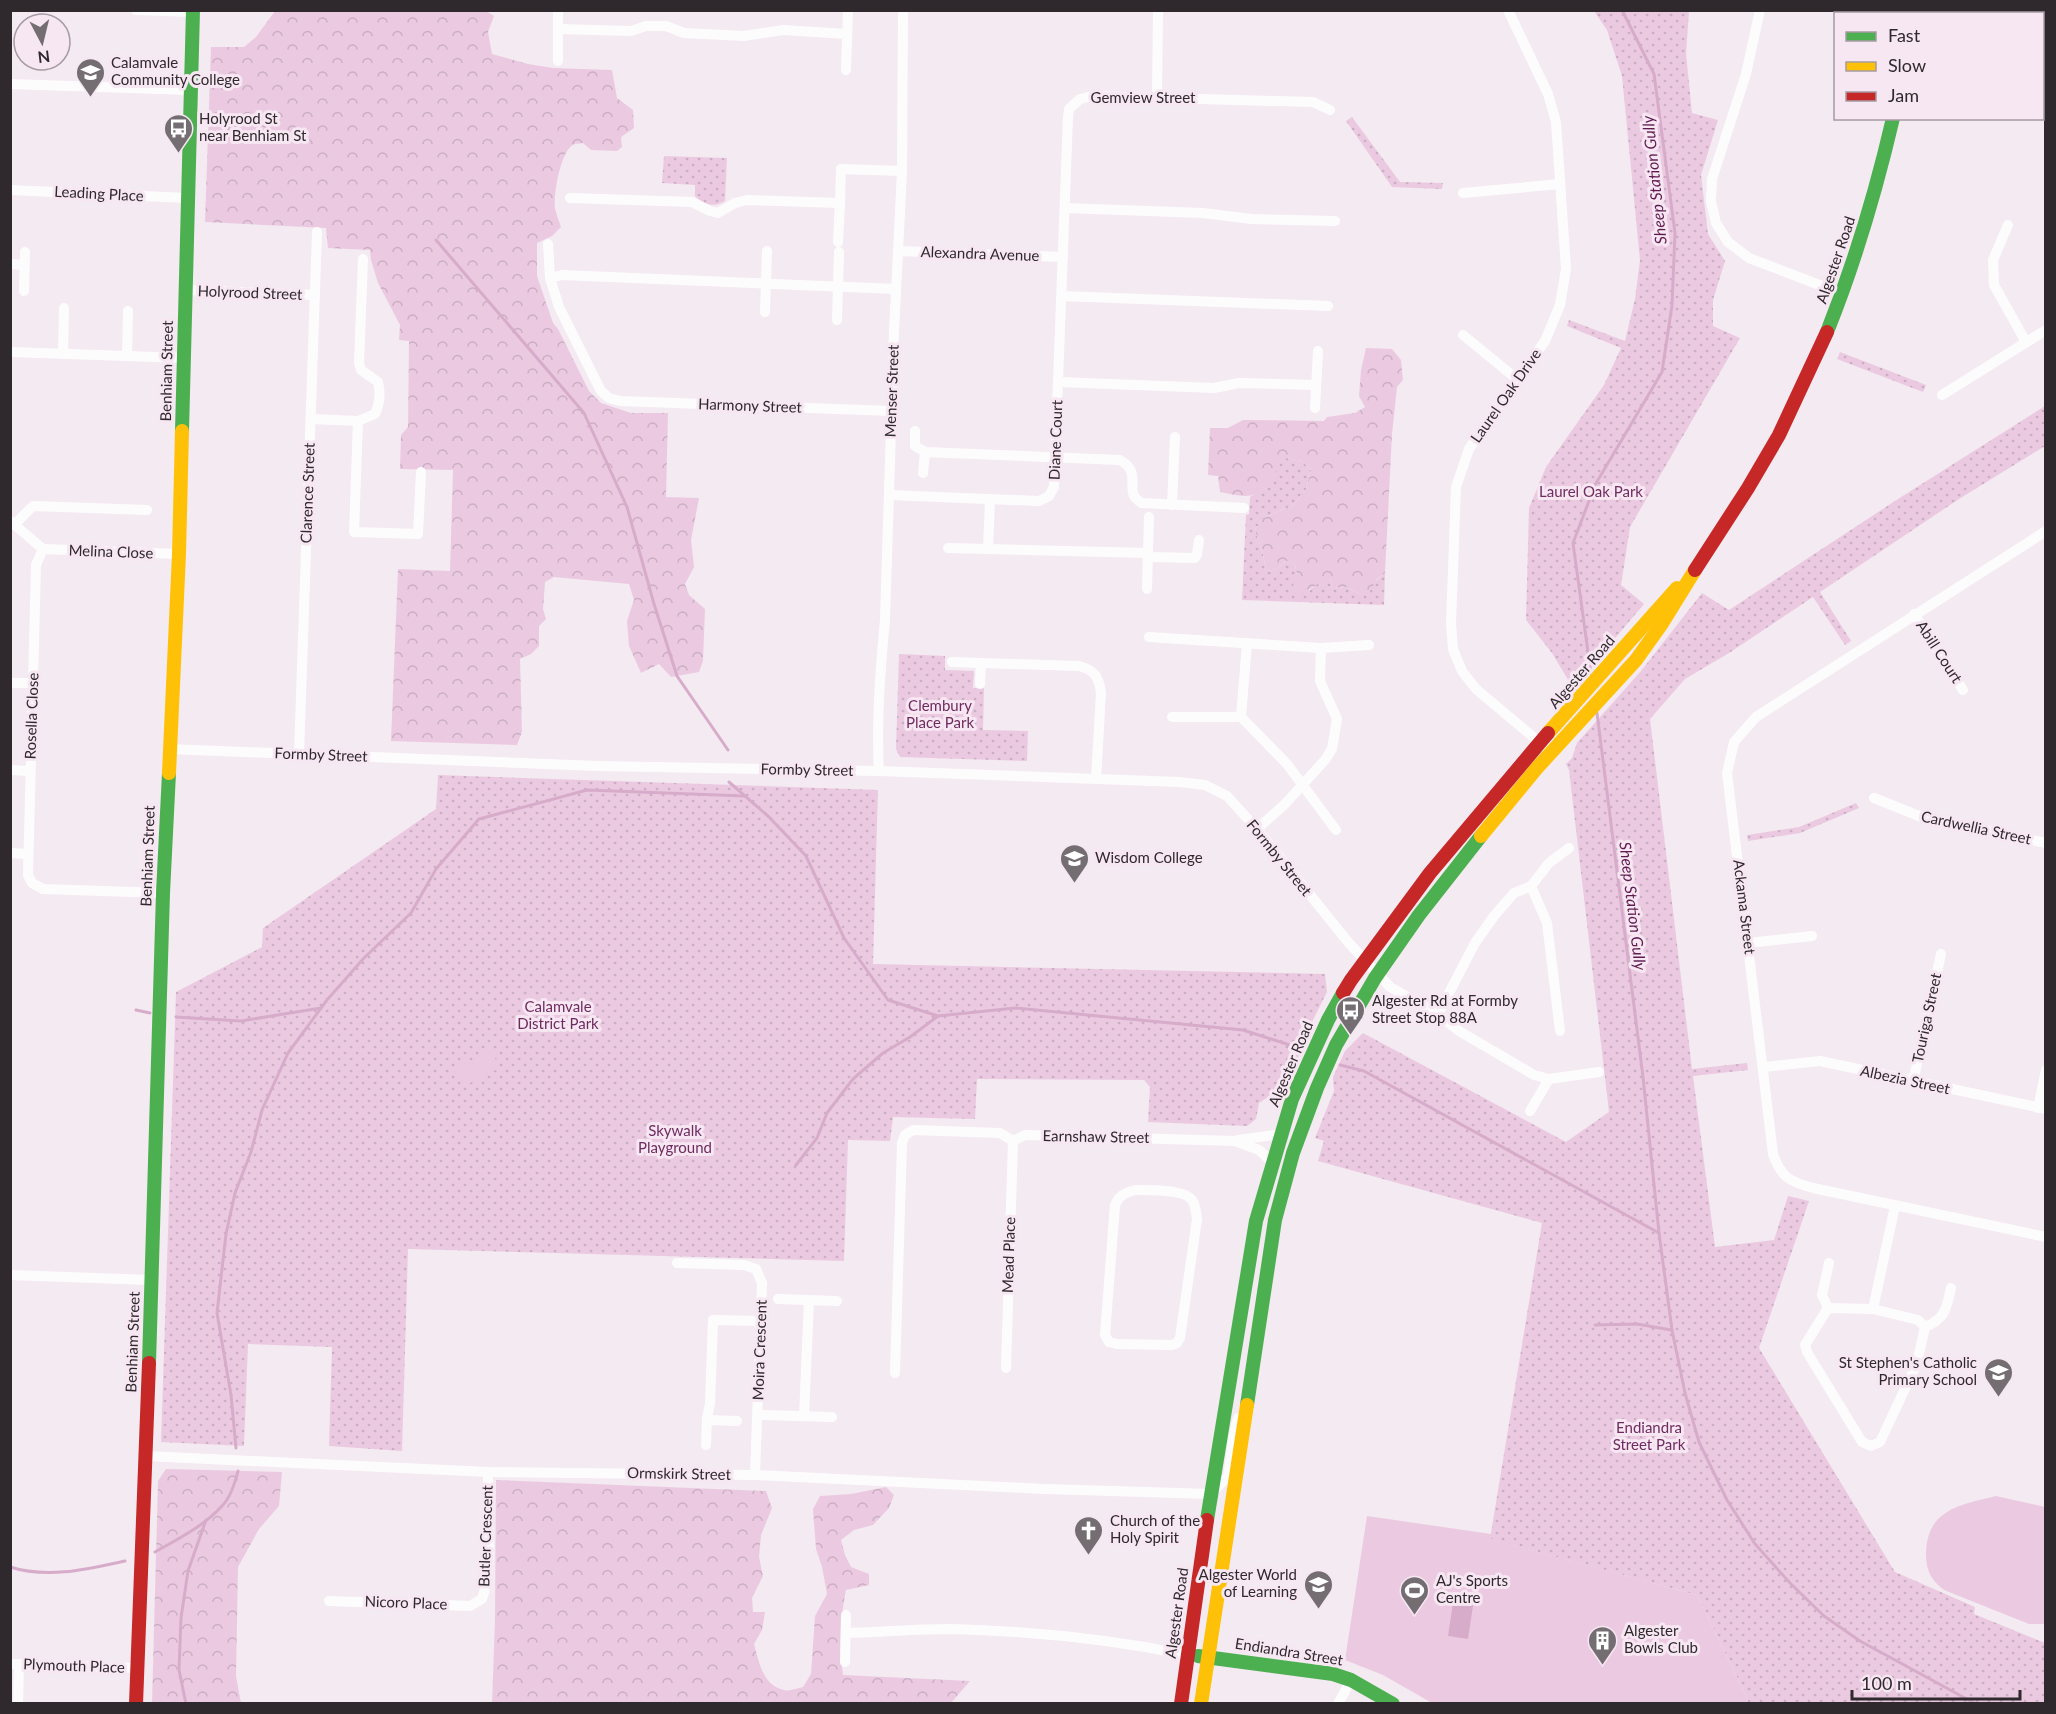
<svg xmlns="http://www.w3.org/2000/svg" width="2056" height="1714" font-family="Lato,sans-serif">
  <defs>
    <pattern id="green-dots" width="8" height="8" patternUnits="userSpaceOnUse" patternTransform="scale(1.5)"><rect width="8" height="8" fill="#ebcae1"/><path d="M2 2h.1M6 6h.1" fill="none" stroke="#caaec1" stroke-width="1.8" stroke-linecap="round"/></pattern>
    <pattern id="forest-crowns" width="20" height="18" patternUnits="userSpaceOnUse" patternTransform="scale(1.5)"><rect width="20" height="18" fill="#ebcae1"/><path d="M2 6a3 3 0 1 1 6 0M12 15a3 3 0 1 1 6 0" fill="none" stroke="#caaec1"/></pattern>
  </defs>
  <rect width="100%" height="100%" fill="#f4eaf1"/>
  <g fill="url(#green-dots)">
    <polygon points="1594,11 1689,11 1686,54 1692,113 1718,120 1701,175 1708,234 1725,261 1713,300 1713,326 1740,338 1630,527 1621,585 1644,604 1573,688 1552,653 1526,620 1529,508 1546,467 1604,385 1621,348 1567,326 1569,320 1625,341 1635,299 1640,260 1622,76 1607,30"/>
    <polygon points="1352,117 1400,182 1443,183 1442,189 1392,187 1346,121"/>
    <path d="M664,156L727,158L725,201C713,208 704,205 695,196V185L662,183Z"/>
    <polygon points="1840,352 1926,385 1923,392 1837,359"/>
    <polygon points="2045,406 2045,446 1959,499 1820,592 1851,641 1845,645 1813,597 1729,653 1685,679 1650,719 1692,1069 1747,1063 1748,1070 1693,1076 1715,1247 1774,1240 1788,1196 1809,1201 1759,1348 1895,1572 1975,1607 1974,1614 2045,1643 2045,1703 1746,1703 1748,1700 1697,1595 1490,1539 1542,1223 1318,1161 1324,1141 1315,1138 1334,1091 1333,1077 1345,1051 1363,1033 1566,1142 1609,1112 1569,770 1566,764 1572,758 1577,743 1641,671 1702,593 1729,610 1898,499"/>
    <polygon points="1286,458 1302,461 1311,470 1306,489 1294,505 1263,518 1255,530 1263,554 1266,571 1277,569 1286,561 1295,564 1297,575 1309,591 1320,581 1330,579 1332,588 1346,587 1360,594 1385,573 1384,605 1242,600 1246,515 1249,514 1250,497 1266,488 1278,465"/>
    <polygon points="899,654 945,656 945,670 974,671 973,688 984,688 983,730 1028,731 1027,761 900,757 896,749"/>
    <polygon points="438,775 878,790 873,964 1325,974 1327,992 1311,1024 1309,1034 1285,1086 1259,1103 1256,1119 1247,1126 1148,1122 1150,1087 1144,1080 977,1079 975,1119 893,1117 890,1141 848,1140 844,1261 408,1249 402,1451 329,1446 332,1347 248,1344 244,1446 161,1442 176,992 262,947 263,928 436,809"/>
    <polygon points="1856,803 1859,808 1800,833 1748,841 1747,835 1799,827"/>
  </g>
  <g fill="url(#forest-crowns)">
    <path d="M275,11H486L494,16L488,32L492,54L528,64L553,68L612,70L617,98L633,110L634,128L621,137L622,147L617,151L591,150L583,143C579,144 576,143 573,145C561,151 553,194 555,208C556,214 559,221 561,227L552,236L537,243V276L553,323L558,329L589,391L601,403L631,413H668L666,497L699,498L691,540L694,567L685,584L689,595L705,609L703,661L699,672L671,677L659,664L641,673L629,646L627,621L634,600L629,584L554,577L545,582L543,609L546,619L539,626V646L531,654L520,659L522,732L517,745L391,741L398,569L450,571L453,470L400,469L401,435L408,427L409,341L399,340L400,325L378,283L371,260L370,250L328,248L326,228L205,222L211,47H244L256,37Z"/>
    <path d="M1366,348L1392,349L1401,360L1403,380L1397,387L1392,434L1385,573L1377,579L1369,593L1360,594L1346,587L1332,588L1330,579C1317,582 1310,591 1298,595L1293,586L1297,575L1295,564L1286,561L1277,569L1266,571L1263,554L1255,530L1263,518L1294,505L1306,489L1311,470L1302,461L1286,458C1275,467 1275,478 1267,487C1254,501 1236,495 1220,492L1218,476L1208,475L1210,428H1228L1243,420L1324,421L1327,417L1355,413L1365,407L1359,396L1361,370Z"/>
    <polygon points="166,1469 282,1472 279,1506 259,1529 238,1567 236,1676 241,1703 152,1703 158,1481"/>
    <path d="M496,1480L766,1491L772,1508L761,1535L759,1557L763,1576L752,1598L753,1612H765L762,1630L754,1644C759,1662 763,1686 784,1690C789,1692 797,1688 803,1687L811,1674L815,1616L827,1594L822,1567L816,1549L813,1509L820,1496L851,1494L886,1487L894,1495L889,1508L873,1525L854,1530L841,1540L845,1555L851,1567L869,1574V1585L846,1590C840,1619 839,1645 843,1675L970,1681L950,1704H492L495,1620Z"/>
  </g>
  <g fill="#ebcae1">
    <polygon points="491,1050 500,1068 464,1086 454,1069"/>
    <path d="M1996,1496L2045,1507V1624H2029L1944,1590C1932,1581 1926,1571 1926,1555C1926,1510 1959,1505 1996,1496Z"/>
    <polygon points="1367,1516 1491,1534 1491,1539 1697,1595 1748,1700 1746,1704 1432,1703 1383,1675 1345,1660"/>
  </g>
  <polygon fill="#d7acca" points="1454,1596 1474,1599 1468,1639 1448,1636"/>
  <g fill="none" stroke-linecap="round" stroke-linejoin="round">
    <g stroke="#d7acca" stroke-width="3">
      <polyline points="436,240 584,413 627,507 654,604 677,676 728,750"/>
      <polyline points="1591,674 1573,543 1595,485 1662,372 1672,305 1675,233 1654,74 1622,10"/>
      <polyline points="1597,713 1643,1077 1659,1233 1672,1330 1685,1393 1699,1442 1727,1500 1755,1544 1790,1583 1824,1616 1860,1641 1976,1704"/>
      <polyline points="729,782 769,817 806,856 844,938 888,1000 938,1016 1015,1008 1243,1030 1302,1049"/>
      <polyline points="136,1010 150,1013"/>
      <polyline points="176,1017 241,1021 321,1008"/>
      <polyline points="1340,1065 1364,1071 1659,1233"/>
      <polyline points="796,1165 817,1138 827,1113 853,1079 883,1053 910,1037 938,1016"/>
      <polyline points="1595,1325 1637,1324 1671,1330"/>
      <polyline points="236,1448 231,1395 217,1313 226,1234 235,1193 251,1152 262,1110 288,1053 327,1000 364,958 411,913 436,869 479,819 587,790 744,796"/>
      <path d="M155,1552C178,1539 204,1526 222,1506C231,1497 235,1483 238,1471"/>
      <path d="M10,1567C48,1579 88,1569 125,1561"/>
      <polyline points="186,1704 179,1670 181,1618 188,1571 206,1520"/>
    </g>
    <g stroke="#fdfcfd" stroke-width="10">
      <polyline points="136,10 193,12"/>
      <polyline points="558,10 558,61"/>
      <polyline points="1508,10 1548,94 1556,122 1566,269 1560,305 1545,341 1469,449 1456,487 1451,624 1453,649 1462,671 1476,689 1544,746"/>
      <polyline points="1760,10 1746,74 1712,179 1711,201 1716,223 1728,242 1749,258 1843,294"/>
      <polyline points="559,29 631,31 646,26 666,26 684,33 744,36 783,30 847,34"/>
      <polyline points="2042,61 2046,51"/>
      <polyline points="846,70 848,10"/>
      <polyline points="10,84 190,90"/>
      <polyline points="1157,97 1158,10"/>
      <polyline points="10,190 187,198"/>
      <polyline points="1463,193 1560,184"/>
      <polyline points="570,198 692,202 710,211 718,213 735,203 747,200 840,203 841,169 902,171"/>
      <polyline points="1065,208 1203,213 1251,219 1335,221"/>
      <polyline points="2008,225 1993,260 1994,285 2026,342"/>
      <polyline points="838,242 840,203"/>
      <polyline points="548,244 550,278 559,307 601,391 609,398 620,401 891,411"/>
      <polyline points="898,251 1063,257"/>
      <polyline points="10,264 24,265"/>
      <polyline points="550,278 562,275 896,289"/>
      <polyline points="185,290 315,295"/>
      <polyline points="24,291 25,252"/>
      <polyline points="1062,296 1328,306"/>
      <polyline points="765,312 767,251"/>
      <polyline points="837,320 839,252"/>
      <polyline points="1463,335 1518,380"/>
      <polyline points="10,352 184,358"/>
      <polyline points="63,354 64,308"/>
      <polyline points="127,356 128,311"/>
      <polyline points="1058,382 1214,388 1239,383 1316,385"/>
      <polyline points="1942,395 2046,330"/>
      <polyline points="1315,408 1318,351"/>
      <path d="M311,419L358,421L375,414C380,403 381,394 378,382L361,370L359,363L363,259"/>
      <polyline points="358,421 354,532 418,534 421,472"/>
      <path d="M915,431V446L925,452L1120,460C1145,474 1121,492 1142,503L1244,508"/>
      <polyline points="923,473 925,452"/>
      <polyline points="889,495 1039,501 1049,496 1054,487 1068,117 1069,109 1080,99 1092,96 1313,102 1330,110"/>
      <polyline points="1172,505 1175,437"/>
      <polyline points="10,521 43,549"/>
      <polyline points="15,524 33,506 147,510"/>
      <path d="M2046,531L1756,717L1734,742L1727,773L1773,1154C1781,1177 1790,1182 1813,1188L2046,1237"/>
      <polyline points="948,548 1148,553"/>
      <polyline points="43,549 36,565 28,875 32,883 43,889 163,893"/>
      <polyline points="43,549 179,554"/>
      <polyline points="988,549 990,500"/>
      <polyline points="1148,557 1195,558 1197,554 1199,540"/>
      <polyline points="1147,589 1149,517"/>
      <polyline points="1914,614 1963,690"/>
      <polyline points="1149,637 1321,648 1369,645"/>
      <polyline points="952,662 981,663 980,684"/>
      <path d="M981,663L1079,666C1094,670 1099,676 1101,693L1096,779"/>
      <polyline points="10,683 33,683"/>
      <polyline points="1172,717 1241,717 1287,764 1336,830"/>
      <polyline points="1241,717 1247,643"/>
      <polyline points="169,749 598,766 879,771 1179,782 1205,785 1227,796 1257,829 1348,942 1390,987 1438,1014 1459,1031 1534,1075 1549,1079 1599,1072"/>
      <polyline points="299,754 317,232"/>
      <polyline points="10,770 30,771"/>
      <path d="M879,771C876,721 880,670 885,620L894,332L902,171L903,10"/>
      <polyline points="1874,798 1919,816 2046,843"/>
      <polyline points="1257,829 1285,804 1325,760 1332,749 1337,719 1320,681 1321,648"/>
      <polyline points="10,853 28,854"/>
      <polyline points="1531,886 1547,923 1560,1031"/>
      <polyline points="1748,943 1812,936"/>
      <polyline points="1438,1014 1475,943 1494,916 1514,893 1531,886 1549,863 1569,848"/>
      <polyline points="1764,1067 1820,1061 2046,1109"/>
      <polyline points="1913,1082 1941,954"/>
      <polyline points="2038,1108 2046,1070"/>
      <polyline points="1530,1111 1549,1079"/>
      <polyline points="1238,1140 1281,1134"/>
      <path d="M1135,1190C1148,1190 1185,1189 1192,1200C1196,1206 1196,1213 1197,1219L1180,1338L1177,1343L1172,1345L1117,1344L1109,1342L1105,1335L1115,1205C1119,1195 1125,1193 1135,1190Z"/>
      <polyline points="677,1263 744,1265 756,1269 762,1283 755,1475"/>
      <polyline points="10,1275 151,1280"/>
      <polyline points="778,1299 837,1301"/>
      <polyline points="1828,1308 1822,1295 1829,1263"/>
      <polyline points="1873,1309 1918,1320 1925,1327 1917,1363 1880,1442 1871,1446 1862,1442 1807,1352 1805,1345 1828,1308 1873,1309 1895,1206"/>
      <path d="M1925,1327C1946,1318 1946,1309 1951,1288"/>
      <polyline points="1006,1368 1013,1141"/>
      <polyline points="895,1373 902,1143 905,1135 913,1130 1000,1133 1013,1141 1025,1135 1235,1141 1259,1150 1272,1162"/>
      <polyline points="758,1415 832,1417"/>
      <polyline points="804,1416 809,1300"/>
      <polyline points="707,1420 737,1421"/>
      <polyline points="706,1445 707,1418 710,1404 713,1320 760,1321"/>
      <polyline points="146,1456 488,1472 755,1475 1045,1489 1211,1494"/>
      <polyline points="1211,1493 1228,1477 1234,1433 1238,1418"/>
      <path d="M329,1601L470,1606L482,1599C493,1569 488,1507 488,1472"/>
      <path d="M846,1633C881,1632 916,1629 951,1629C1031,1631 1110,1639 1188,1655"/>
      <polyline points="845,1662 846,1615"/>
      <polyline points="10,1664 137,1668"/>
      <polyline points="18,1704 19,1664"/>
      <polyline points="1338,1704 1351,1680"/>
    </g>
    <g stroke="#4caf50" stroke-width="14">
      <polyline points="1912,14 1913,10"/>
      <path d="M1827,332C1855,262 1876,191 1893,118"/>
      <polyline points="182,431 193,10"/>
      <polyline points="149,1363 163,893 169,773"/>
      <polyline points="1247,1405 1275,1220 1293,1153 1317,1088 1336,1045 1375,978 1419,915 1481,836"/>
      <polyline points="1207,1520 1256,1221 1292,1099 1328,1020 1343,993"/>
      <polyline points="1198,1656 1333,1674 1351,1680 1393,1704"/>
    </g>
    <g stroke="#ffc107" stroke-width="14">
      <polyline points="2042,79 2046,80"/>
      <polyline points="1548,733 1677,588"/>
      <polyline points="169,773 179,554 182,431"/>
      <polyline points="1481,836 1536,769 1636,660 1661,625 1695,570"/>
      <polyline points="1201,1704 1247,1405"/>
    </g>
    <g stroke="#c62828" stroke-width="14">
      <polyline points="1695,570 1748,488 1779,435 1827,332"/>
      <polyline points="1343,993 1351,980 1430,873 1548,733"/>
      <polyline points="136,1704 149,1363"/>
      <polyline points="1181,1704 1207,1520"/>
    </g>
  </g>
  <defs>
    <symbol id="school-pin" viewBox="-11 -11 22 30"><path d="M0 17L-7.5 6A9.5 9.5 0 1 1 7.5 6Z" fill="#746d72" stroke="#f7e7f2"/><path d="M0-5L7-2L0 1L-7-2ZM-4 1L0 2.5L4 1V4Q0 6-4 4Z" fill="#fff"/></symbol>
    <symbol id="bus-pin" viewBox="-11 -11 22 30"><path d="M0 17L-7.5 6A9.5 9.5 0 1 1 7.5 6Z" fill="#746d72" stroke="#f7e7f2"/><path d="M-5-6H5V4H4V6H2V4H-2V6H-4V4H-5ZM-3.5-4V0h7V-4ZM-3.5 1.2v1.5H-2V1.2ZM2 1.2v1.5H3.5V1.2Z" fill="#fff"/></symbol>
    <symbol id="church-pin" viewBox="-11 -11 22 30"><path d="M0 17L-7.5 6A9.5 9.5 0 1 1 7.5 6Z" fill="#746d72" stroke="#f7e7f2"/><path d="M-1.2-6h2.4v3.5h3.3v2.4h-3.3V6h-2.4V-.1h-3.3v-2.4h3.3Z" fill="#fff"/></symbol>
    <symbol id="stadium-pin" viewBox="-11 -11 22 30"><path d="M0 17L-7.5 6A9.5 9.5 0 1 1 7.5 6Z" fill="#746d72" stroke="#f7e7f2"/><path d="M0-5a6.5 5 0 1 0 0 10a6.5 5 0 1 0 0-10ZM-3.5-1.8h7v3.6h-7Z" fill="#fff"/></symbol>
    <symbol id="building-pin" viewBox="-11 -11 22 30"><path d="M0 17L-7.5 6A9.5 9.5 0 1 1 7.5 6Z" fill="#746d72" stroke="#f7e7f2"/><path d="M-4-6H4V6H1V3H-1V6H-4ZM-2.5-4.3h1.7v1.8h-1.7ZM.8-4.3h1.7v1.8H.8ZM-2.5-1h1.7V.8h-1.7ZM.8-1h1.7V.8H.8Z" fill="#fff"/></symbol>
  </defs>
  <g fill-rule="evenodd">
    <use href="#school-pin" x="74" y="56" width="33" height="45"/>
    <use href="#bus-pin" x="162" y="112" width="33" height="45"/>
    <use href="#school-pin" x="1058" y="842" width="33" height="45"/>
    <use href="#bus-pin" x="1334" y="994" width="33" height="45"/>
    <use href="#school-pin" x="1982" y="1356" width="33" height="45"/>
    <use href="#church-pin" x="1072" y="1514" width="33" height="45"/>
    <use href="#school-pin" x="1302" y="1568" width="33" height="45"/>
    <use href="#stadium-pin" x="1398" y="1574" width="33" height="45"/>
    <use href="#building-pin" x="1586" y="1624" width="33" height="45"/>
  </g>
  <g text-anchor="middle" stroke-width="6" stroke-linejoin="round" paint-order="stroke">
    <g font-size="15" fill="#2f292d" stroke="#f7e7f2" text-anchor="start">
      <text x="111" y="68">Calamvale<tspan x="111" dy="17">Community College</tspan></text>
      <text x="199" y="124">Holyrood St<tspan x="199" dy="17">near Benhiam St</tspan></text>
      <text x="1095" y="863">Wisdom College</text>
      <text x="1372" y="1006">Algester Rd at Formby<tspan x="1372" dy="17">Street Stop 88A</tspan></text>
      <text x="1977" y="1368" text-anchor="end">St Stephen's Catholic<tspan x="1977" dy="17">Primary School</tspan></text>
      <text x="1110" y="1526">Church of the<tspan x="1110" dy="17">Holy Spirit</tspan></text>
      <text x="1297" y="1580" text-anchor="end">Algester World<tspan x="1297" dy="17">of Learning</tspan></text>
      <text x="1436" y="1586">AJ's Sports<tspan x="1436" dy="17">Centre</tspan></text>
      <text x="1624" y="1636">Algester<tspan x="1624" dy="17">Bowls Club</tspan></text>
    </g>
    <g font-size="15" fill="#2f292d" stroke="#f7e7f2">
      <text x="1143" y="103">Gemview Street</text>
      <text transform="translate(99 194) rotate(3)" y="5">Leading Place</text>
      <text transform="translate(980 254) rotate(2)" y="5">Alexandra Avenue</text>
      <text transform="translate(1836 260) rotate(-71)" y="5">Algester Road</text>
      <text transform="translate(250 293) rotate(2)" y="5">Holyrood Street</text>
      <text transform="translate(167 371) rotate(-89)" y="5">Benhiam Street</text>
      <text transform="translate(892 391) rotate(-88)" y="5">Menser Street</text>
      <text transform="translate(1506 396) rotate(-55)" y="5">Laurel Oak Drive</text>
      <text transform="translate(750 406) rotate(2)" y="5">Harmony Street</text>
      <text transform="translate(1056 440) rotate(-88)" y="5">Diane Court</text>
      <text transform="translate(308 493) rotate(-88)" y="5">Clarence Street</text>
      <text transform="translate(111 552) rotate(2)" y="5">Melina Close</text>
      <text transform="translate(1939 652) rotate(57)" y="5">Abill Court</text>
      <text transform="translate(1582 672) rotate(-49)" y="5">Algester Road</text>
      <text transform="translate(32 716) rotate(-88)" y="5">Rosella Close</text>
      <text transform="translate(321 755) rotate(2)" y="5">Formby Street</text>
      <text transform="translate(807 770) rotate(1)" y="5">Formby Street</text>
      <text transform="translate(1976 828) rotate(12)" y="5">Cardwellia Street</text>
      <text transform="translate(148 856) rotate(-88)" y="5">Benhiam Street</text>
      <text transform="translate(1279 858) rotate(51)" y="5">Formby Street</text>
      <text transform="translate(1744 907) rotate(83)" y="5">Ackama Street</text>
      <text transform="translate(1927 1018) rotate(-78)" y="5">Touriga Street</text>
      <text transform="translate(1291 1064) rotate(-67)" y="5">Algester Road</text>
      <text transform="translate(1905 1080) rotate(12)" y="5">Albezia Street</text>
      <text transform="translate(1096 1137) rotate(1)" y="5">Earnshaw Street</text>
      <text transform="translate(1009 1255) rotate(-88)" y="5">Mead Place</text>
      <text transform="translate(133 1342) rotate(-88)" y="5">Benhiam Street</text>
      <text transform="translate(760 1350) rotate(-88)" y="5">Moira Crescent</text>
      <text transform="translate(679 1474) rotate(1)" y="5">Ormskirk Street</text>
      <text transform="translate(486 1536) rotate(-88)" y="5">Butler Crescent</text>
      <text transform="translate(406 1603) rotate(2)" y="5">Nicoro Place</text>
      <text transform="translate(1177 1613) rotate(-82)" y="5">Algester Road</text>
      <text transform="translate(1289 1652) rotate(9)" y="5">Endiandra Street</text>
      <text transform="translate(74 1666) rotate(2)" y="5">Plymouth Place</text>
    </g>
    <g font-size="15" fill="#6f2b5f" stroke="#f7e7f2">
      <text x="1591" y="497">Laurel Oak Park</text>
      <text x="940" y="711">Clembury<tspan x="940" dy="17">Place Park</tspan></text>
      <text x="558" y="1012">Calamvale<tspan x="558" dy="17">District Park</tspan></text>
      <text x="675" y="1136">Skywalk<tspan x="675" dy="17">Playground</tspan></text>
      <text x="1649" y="1433">Endiandra<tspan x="1649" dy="17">Street Park</tspan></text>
    </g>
    <g font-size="16" font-style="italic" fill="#5f1b50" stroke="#f7e7f2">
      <text transform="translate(1654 180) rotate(-96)" y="6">Sheep Station Gully</text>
      <text transform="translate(1633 906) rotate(83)" y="6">Sheep Station Gully</text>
    </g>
  </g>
  <rect width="2056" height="1714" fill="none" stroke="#2f292d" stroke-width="24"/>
  <rect x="1834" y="12" width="210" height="108" fill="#f7e7f2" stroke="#a79ba3" stroke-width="1.5"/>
  <rect x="1846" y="32" width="30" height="9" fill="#4caf50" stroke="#a79ba3" stroke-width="1.5"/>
  <text x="1888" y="42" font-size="18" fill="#2f292d">Fast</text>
  <rect x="1846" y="62" width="30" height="9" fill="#ffc107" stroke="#a79ba3" stroke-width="1.5"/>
  <text x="1888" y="72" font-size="18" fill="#2f292d">Slow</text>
  <rect x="1846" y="92" width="30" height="9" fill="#c62828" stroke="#a79ba3" stroke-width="1.5"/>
  <text x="1888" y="102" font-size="18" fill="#2f292d">Jam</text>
  <g transform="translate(42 42) rotate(173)"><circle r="28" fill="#f7e7f2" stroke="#a79ba3" stroke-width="1.5"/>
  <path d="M0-4.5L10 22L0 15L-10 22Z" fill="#746d72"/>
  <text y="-9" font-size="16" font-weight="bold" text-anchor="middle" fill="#2f292d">N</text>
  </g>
  <path d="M1852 1690v9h168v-9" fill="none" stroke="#2f292d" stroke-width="3"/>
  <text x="1861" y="1690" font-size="18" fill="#2f292d" stroke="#f7e7f2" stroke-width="4.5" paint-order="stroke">100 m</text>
</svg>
